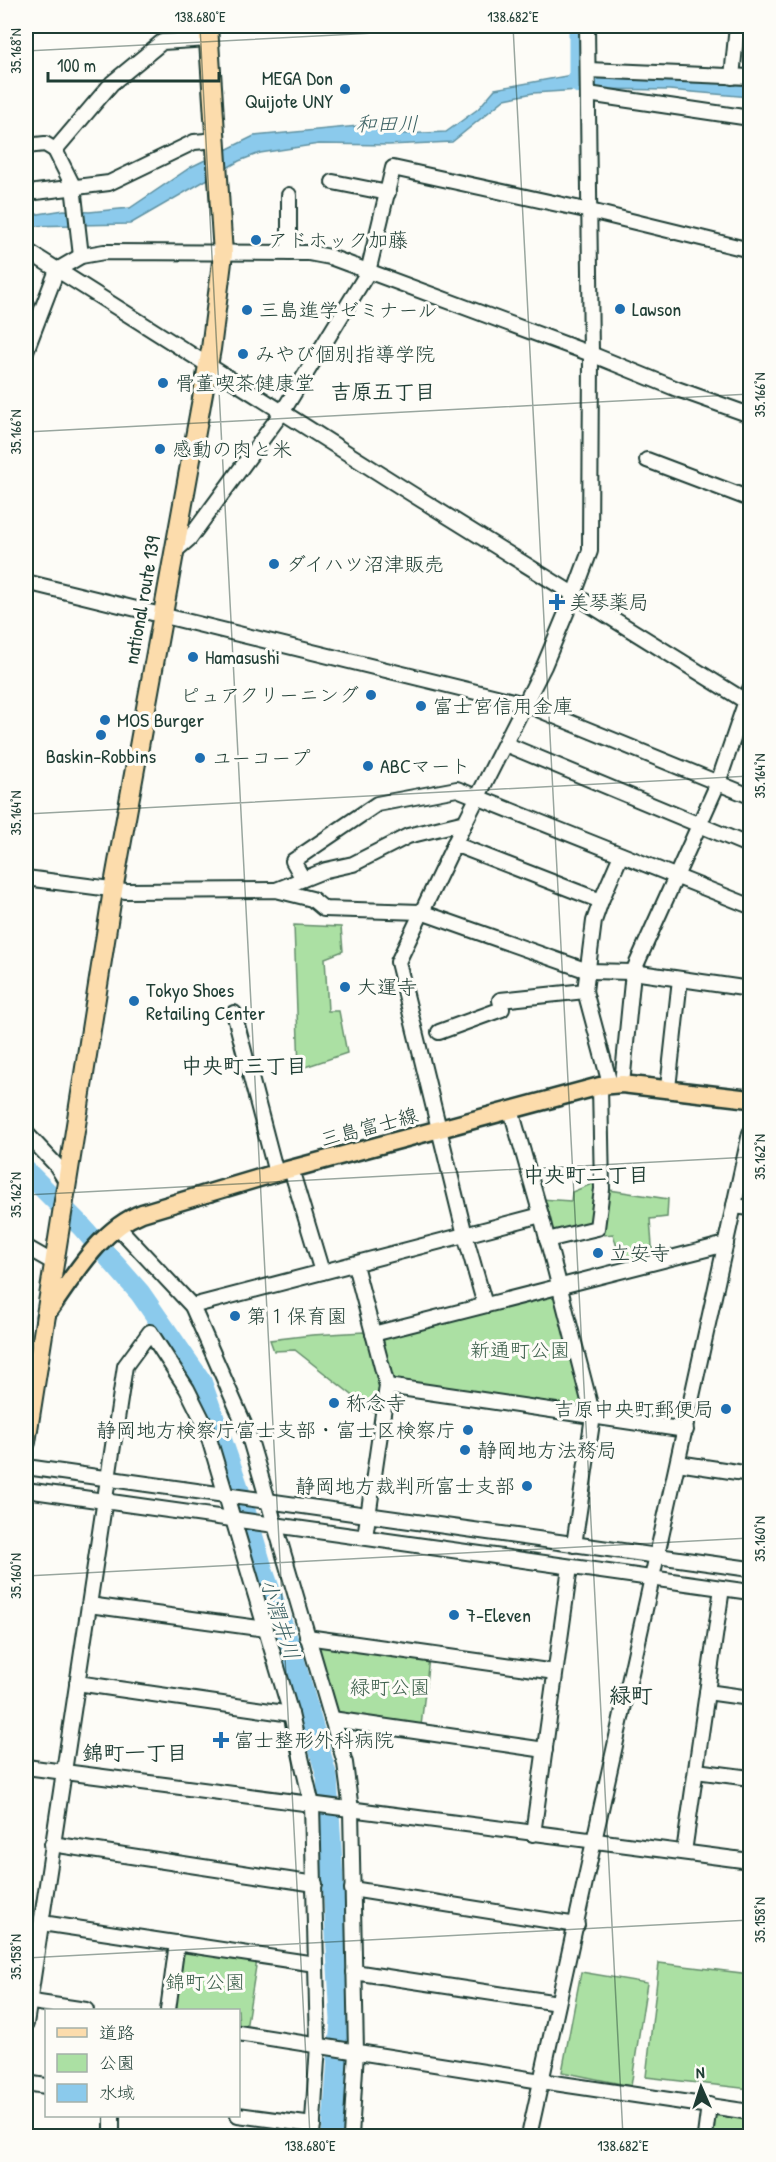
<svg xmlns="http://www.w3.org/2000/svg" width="776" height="2162" font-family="'Patrick Hand','Klee One',sans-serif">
  <rect width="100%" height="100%" fill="#fdfcf7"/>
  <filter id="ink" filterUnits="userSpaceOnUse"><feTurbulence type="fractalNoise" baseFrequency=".0167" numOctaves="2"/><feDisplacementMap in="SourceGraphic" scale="12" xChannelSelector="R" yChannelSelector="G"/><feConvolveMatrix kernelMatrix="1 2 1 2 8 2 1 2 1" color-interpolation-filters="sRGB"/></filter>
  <g filter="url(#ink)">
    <g fill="#abe0a3" stroke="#658e6c" stroke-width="1.5">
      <polygon points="294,925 341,927 343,951 325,958 328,1011 339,1011 347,1053 299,1069"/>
      <polygon points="599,1181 603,1189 668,1199 667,1217 650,1219 653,1259 622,1264 613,1234 604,1235 604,1224 550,1236 541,1199 571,1201 572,1192"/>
      <polygon points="551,1293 557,1297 583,1404 580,1408 392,1380 380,1341 382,1336"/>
      <polygon points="364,1332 382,1384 379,1410 375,1413 295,1350 274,1351 270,1340 312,1335"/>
      <polygon points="322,1643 429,1658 421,1726 339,1715 335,1711 317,1647"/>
      <polygon points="184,1949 257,1960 246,2029 239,2028 238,2010 171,2010 180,1951"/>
      <polygon points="659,1963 750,1974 750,2089 646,2077"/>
      <polygon points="581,1972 647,1983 631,2086 562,2072"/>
      <polygon points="712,2110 750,2114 750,2136 708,2136"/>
    </g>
    <polygon fill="#8bcaec" stroke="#6092a2" stroke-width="1.5" points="577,74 638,76 750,86 750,97 669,90 595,89 533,93 505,99 452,142 388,145 319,144 260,153 239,161 130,224 26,226 26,216 64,210 89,212 130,208 191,167 254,136 369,125 402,134 446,132 478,109 495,89"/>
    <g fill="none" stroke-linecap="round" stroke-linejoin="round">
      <g stroke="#8bcaec" stroke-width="21">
        <polyline points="579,83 579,26"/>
        <polyline points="26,1171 82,1227 140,1293 201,1381 238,1487 263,1571 292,1652 327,1777 341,2020 332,2136"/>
      </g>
      <defs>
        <g id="minor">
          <polyline points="588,70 750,77"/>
          <polyline points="732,77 737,26"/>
          <polyline points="588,94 750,118"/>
          <polyline points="26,146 45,144 55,150 112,83 162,42 209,39"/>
          <polyline points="55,150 73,186 81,256"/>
          <polyline points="333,182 388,193"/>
          <polyline points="36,192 109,183 194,142 217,140"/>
          <polyline points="289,195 289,253"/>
          <polyline points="26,250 412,494 750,704"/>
          <polyline points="26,351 57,270 81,256 104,252 309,253 330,257 591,354 677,389 750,415"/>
          <polyline points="647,460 750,499"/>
          <polyline points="174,552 189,539 283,411 368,272 393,168 590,211 750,250"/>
          <polyline points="26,582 525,704 750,796"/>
          <polyline points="505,744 750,846"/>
          <polyline points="26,878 126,891 276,890 312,899 324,909 421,912 588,971 633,972 750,989"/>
          <polyline points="303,879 293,861 377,804 457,789 750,906"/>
          <polyline points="276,890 326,870 353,864 408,836 465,822"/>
          <polyline points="601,901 621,855"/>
          <polyline points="585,991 610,1084"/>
          <polyline points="234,1013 276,1173"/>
          <polyline points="439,1032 502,1009 500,1000 585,991 594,921 601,901 454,844"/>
          <polyline points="622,1084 633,972 718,783 750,689"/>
          <polyline points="668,1088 680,979"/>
          <polyline points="511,1110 541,1215 593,1416 574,1545"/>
          <polyline points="26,1133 56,1165 66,1181"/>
          <polyline points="291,1169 322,1272"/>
          <polyline points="734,1206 750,1208"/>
          <polyline points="117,1226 192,1306 248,1433 345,1763 351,1810 356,2052 351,2136"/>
          <polyline points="547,1240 597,1228 602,1189 600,1086"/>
          <polyline points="26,1247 54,1263"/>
          <polyline points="355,1265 387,1386 365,1537"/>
          <polyline points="485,1305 465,1235 398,962 465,822 544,666 574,594 590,551 591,354 587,26"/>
          <polyline points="192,1306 541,1215"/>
          <polyline points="373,1334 726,1244"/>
          <polyline points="26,1361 38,1362"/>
          <polyline points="387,1386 686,1430"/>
          <polyline points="678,1463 750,1474"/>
          <polyline points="26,1467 750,1569"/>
          <polyline points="26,1490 750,1592"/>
          <polyline points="89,1605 266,1629"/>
          <polyline points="307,1637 555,1672"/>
          <polyline points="77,1683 291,1714"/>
          <polyline points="707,1692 750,1698"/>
          <polyline points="332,1719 545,1750"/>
          <polyline points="26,1767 750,1861"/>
          <polyline points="696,1771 750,1778"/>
          <polyline points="533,1834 570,1567"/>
          <polyline points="52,1844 315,1884"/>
          <polyline points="684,1852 722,1588"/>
          <polyline points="352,1889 577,1925"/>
          <polyline points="42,1923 315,1964"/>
          <polyline points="354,1972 558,2003"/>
          <polyline points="26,2001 86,2010"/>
          <polyline points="168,2010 177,1943"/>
          <polyline points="26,2024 125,1366 150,1332 187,1389 205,1425 291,1714 312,1805 318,2045 312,2136"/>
          <polyline points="238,2033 541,2081 750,2112"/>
          <polyline points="26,2083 46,2086"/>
          <polyline points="238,2115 313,2125"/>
          <polyline points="112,2116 112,2136"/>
          <polyline points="529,2136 750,1133"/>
          <polyline points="705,2136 709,2105"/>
        </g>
        <path id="major" d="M45,1316C72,1280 98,1230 142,1213L276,1173L600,1086L622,1084L750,1099"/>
        <polyline id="highway" points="26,1442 113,890 211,349 223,254 208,26"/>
      </defs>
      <use href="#minor" stroke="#1f3d34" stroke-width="18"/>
      <use href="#major" stroke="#1f3d34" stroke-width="21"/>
      <use href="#highway" stroke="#1f3d34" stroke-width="22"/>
      <use href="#minor" stroke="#fdfcf7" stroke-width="14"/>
      <use href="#major" stroke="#fcdcac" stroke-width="16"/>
      <use href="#highway" stroke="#fcdcac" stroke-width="18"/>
    </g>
  </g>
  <path fill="none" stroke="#1f3d34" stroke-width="1.5" stroke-opacity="0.45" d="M200,26L310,2136M513,26L623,2136M26,51L512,26M26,432L750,394M26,814L750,776M26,1195L750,1157M26,1576L750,1538M26,1958L750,1920"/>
  <g fill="#1f6fb2" stroke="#fdfcf7" stroke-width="2">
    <circle cx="345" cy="89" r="6"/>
    <circle cx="256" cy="240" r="6"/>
    <circle cx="620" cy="309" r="6"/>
    <circle cx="247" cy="310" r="6"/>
    <circle cx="243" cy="354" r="6"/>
    <circle cx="163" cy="383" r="6"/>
    <circle cx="160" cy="449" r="6"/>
    <circle cx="274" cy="564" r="6"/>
    <path d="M554 593h6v6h6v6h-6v6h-6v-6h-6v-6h6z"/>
    <circle cx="193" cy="657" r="6"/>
    <circle cx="371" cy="695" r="6"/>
    <circle cx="421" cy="706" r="6"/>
    <circle cx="105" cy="720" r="6"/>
    <circle cx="101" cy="735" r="6"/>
    <circle cx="200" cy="758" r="6"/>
    <circle cx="368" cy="766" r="6"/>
    <circle cx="345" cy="987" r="6"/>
    <circle cx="134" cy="1001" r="6"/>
    <circle cx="598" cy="1253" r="6"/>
    <circle cx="235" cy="1316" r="6"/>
    <circle cx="334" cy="1403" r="6"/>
    <circle cx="726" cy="1409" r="6"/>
    <circle cx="468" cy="1430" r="6"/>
    <circle cx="465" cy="1450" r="6"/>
    <circle cx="527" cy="1486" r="6"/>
    <circle cx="454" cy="1615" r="6"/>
    <path d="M218 1731h6v6h6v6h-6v6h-6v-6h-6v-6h6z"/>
  </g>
  <g text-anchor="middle" stroke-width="6" stroke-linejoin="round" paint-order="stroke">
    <g font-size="20" fill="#1f3d34" stroke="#fdfcf7" text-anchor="start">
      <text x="333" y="85" text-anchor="end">MEGA Don<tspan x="333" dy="23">Quijote UNY</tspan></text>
      <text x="268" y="247">アドホック加藤</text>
      <text x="632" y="316">Lawson</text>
      <text x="259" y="317">三島進学ゼミナール</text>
      <text x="255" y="361">みやび個別指導学院</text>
      <text x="175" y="390">骨董喫茶健康堂</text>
      <text x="172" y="456">感動の肉と米</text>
      <text x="286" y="571">ダイハツ沼津販売</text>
      <text x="569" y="609">美琴薬局</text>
      <text x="205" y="664">Hamasushi</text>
      <text x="359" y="702" text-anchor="end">ピュアクリーニング</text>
      <text x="433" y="713">富士宮信用金庫</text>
      <text x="117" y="727">MOS Burger</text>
      <text x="101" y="763" text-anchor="middle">Baskin-Robbins</text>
      <text x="212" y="765">ユーコープ</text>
      <text x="380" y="773">ABCマート</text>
      <text x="357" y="994">大運寺</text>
      <text x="146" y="997">Tokyo Shoes<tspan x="146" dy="23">Retailing Center</tspan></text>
      <text x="610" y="1260">立安寺</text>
      <text x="247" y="1323">第１保育園</text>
      <text x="346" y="1410">称念寺</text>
      <text x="714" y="1416" text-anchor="end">吉原中央町郵便局</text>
      <text x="456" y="1437" text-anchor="end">静岡地方検察庁富士支部・富士区検察庁</text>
      <text x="477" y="1457">静岡地方法務局</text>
      <text x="515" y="1493" text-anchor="end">静岡地方裁判所富士支部</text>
      <text x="466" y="1622">7-Eleven</text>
      <text x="234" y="1747">富士整形外科病院</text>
    </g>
    <g font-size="20" fill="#1f3d34" stroke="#fdfcf7">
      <text transform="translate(142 600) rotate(-80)" y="7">national route 139</text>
      <text transform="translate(369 1127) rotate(-15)" y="7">三島富士線</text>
    </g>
    <g font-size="20" fill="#3b5e4a" stroke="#fdfcf7">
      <text x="520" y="1357">新通町公園</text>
      <text x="390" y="1694">緑町公園</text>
      <text x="205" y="1989">錦町公園</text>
    </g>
    <g font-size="21" font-style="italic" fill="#3a6062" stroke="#fdfcf7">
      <text x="387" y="131">和田川</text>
      <text transform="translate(280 1619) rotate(72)" y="7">小潤井川</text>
    </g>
    <g font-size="21" font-weight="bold" fill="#1f3d34" stroke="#fdfcf7">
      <text x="383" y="399">吉原五丁目</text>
      <text x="244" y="1073">中央町三丁目</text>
      <text x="586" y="1182">中央町二丁目</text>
      <text x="135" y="1760">錦町一丁目</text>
    </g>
    <g font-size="22" font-weight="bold" fill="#1f3d34" stroke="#fdfcf7">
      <text x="631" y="1703">緑町</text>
    </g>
  </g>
  <rect width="776" height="2162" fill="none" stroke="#fdfcf7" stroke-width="66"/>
  <rect x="45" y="2009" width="195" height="108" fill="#fdfcf7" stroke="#a4b0a9" stroke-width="1.5"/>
  <rect x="57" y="2028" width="30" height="9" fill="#fcdcac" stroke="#a4b0a9" stroke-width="1.5"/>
  <text x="99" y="2039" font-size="18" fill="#1f3d34">道路</text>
  <rect x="57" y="2054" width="30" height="18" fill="#abe0a3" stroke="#a4b0a9" stroke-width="1.5"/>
  <text x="99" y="2069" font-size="18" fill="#1f3d34">公園</text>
  <rect x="57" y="2084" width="30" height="18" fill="#8bcaec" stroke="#a4b0a9" stroke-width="1.5"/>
  <text x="99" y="2099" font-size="18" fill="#1f3d34">水域</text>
  <g transform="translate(701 2087) rotate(357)" stroke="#fdfcf7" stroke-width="4.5" paint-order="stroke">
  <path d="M0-4.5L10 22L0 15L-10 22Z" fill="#1f3d34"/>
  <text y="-9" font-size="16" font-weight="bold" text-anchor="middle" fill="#1f3d34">N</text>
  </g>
  <path d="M48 72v9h171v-9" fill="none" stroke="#1f3d34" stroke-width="3"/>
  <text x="57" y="72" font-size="18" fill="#1f3d34" stroke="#fdfcf7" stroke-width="4.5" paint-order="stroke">100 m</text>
  <rect x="33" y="33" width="710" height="2096" fill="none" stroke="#1f3d34" stroke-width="2"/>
  <g font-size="15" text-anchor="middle" fill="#1f3d34">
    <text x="200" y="22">138.680°E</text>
    <text x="513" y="22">138.682°E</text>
    <text transform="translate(16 51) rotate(-90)" y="5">35.168°N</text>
    <text transform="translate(760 395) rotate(-90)" y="5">35.166°N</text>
    <text transform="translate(16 432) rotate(-90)" y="5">35.166°N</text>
    <text transform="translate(760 776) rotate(-90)" y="5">35.164°N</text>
    <text transform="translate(16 813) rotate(-90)" y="5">35.164°N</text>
    <text transform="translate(760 1157) rotate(-90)" y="5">35.162°N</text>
    <text transform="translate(16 1195) rotate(-90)" y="5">35.162°N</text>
    <text transform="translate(760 1539) rotate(-90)" y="5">35.160°N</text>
    <text transform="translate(16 1576) rotate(-90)" y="5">35.160°N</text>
    <text transform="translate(760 1920) rotate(-90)" y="5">35.158°N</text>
    <text transform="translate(16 1957) rotate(-90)" y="5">35.158°N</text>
    <text x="310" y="2151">138.680°E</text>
    <text x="623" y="2151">138.682°E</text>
  </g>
</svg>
